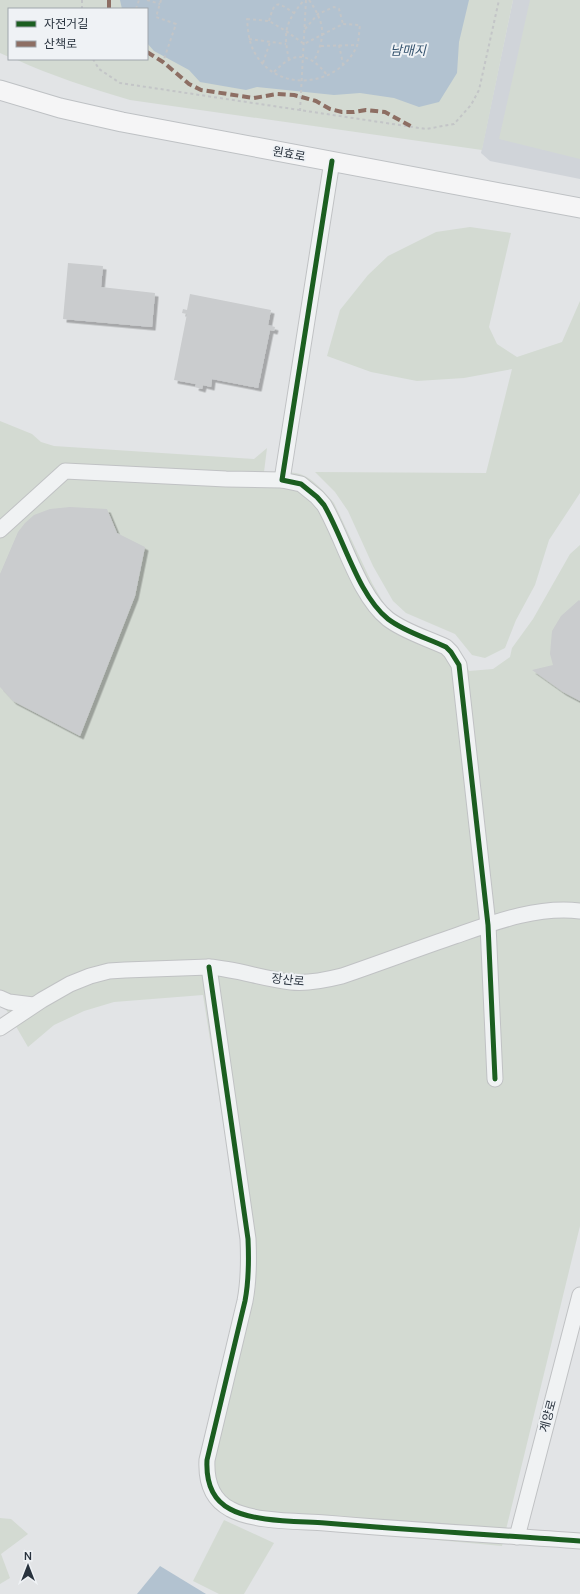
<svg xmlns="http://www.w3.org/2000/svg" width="580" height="1594" font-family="Manrope,'Noto Sans KR',sans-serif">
  <defs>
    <filter id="shadow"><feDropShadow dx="3.5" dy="3.5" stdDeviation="0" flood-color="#0004"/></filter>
  </defs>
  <rect width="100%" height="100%" fill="#e2e4e6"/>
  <polygon fill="#d0d4d9" points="513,0 580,0 580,179 490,161 481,153"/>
  <g fill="#d3dad2">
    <path d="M0,0H513L482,150L130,100C90,88 52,76 15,59H147V9H9V57L0,53Z"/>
    <polygon points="530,0 580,0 580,159 499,139"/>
    <polygon points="470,227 511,233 489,327 497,344 517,357 562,342 580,301 580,493 549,540 535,585 516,620 505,648 485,658 472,655 455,634 406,613 393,601 373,566 348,511 335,492 315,472 486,473 512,369 464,378 417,381 371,372 327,356 340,310 368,275 388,256 436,232"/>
    <path d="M0,421L32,434L41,442L54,446L254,459L267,448L264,472C275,473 289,471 300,474C313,478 325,493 334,503L372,583L386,607L398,619L450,642L460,653L469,671L493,669L510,657L512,648L533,619L570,554L580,545V1226L502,1546L241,1522C210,1509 198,1492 199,1458L241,1291V1236L203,995L114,1002L84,1011L54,1025L28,1047L0,999Z"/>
    <polygon points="0,1518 11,1519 28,1534 1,1554 10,1578 0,1584"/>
    <polygon points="224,1520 274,1543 244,1594 219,1594 193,1581"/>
  </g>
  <g fill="#b2c2d0">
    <polygon points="120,0 469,0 459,42 457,73 439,102 419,107 394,98 360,93 334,95 257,87 246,90 200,82 189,70 154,51 147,43 147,9 122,9"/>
    <polygon points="160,1566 206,1594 137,1594"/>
  </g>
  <g fill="#caccce" filter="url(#shadow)">
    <polygon points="68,263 103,266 101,287 155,293 152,327 63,319"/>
    <polygon points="190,294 271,310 268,325 275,327 274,331 270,330 258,388 212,379 211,387 203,385 202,389 195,387 196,384 174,380 187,314 182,313 183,309 187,310"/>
    <polygon points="70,507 107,509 117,533 145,547 135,596 80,736 13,701 0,687 0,574 18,532 25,523 34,515 50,509"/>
    <polygon points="579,600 580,601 580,701 563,692 532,670 553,665 550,654 552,631 561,616"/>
  </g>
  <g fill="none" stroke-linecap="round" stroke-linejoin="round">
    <defs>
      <g id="minor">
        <path d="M332,161L282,480L301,484L317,497L324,505C344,539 358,595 388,619C405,632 427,638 446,647L451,652L459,665L488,925L495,1079"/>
        <polyline points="0,530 65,471 226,479 282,480"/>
        <path d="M209,967L248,1239C249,1261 249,1280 245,1301L207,1460C206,1480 211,1499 230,1509C253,1522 298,1521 325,1523C410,1530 495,1535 580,1541"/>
        <polyline points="0,998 9,1002 33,1005"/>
        <path d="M0,1028L42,1000L70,984L90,976L109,971L125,970L209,967C237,969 263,979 291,982C308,984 326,980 342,976C380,963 417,949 455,936C495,922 537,906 580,911"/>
        <polyline points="517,1537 580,1295"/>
      </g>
      <polyline id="major" points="0,90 60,108 122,122 580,208"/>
    </defs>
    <use href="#minor" stroke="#c0c2c4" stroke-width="17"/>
    <use href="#major" stroke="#bec1c4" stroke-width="21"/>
    <g stroke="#c3c5c7" stroke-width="2" stroke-dasharray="3 3" stroke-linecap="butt">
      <polyline points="82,0 82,9"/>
      <polyline points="147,0 160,4"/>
      <polyline points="161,0 156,17 176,24 163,62"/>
      <path d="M309,0C325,23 326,36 314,61"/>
      <polyline points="136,9 139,0"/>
      <path d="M247,19L269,21L286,31L304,44L343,24L360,25C359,32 359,40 357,46C339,86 280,94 256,55C249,44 248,32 247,19Z"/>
      <path d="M269,21C275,0 276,1 294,13"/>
      <polyline points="305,29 318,14 334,7 339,9 343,24"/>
      <polyline points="249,39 286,44"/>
      <polyline points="339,45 343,64"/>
      <polyline points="321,46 358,45"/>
      <polyline points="93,59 99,69 120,83 426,129 454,124 471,105 479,90 499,0"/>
      <path d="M289,60C283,31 285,23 304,0"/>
      <polyline points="263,63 270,42"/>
      <path d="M274,72C294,51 309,52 327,75"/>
      <polyline points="300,111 306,0"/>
    </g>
    <use href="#minor" stroke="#f0f2f3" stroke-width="15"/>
    <use href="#major" stroke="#f5f5f6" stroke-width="19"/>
    <g stroke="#8d6e63" stroke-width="4" stroke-dasharray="8 4" stroke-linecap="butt">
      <polyline points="109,0 109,9"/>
      <polyline points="147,52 163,62 189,84 201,90 254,98 277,94 294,95 316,101 330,109 342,112 354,112 366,110 385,112 414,128"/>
    </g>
    <defs>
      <g id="cycleway">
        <path d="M332,161L282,480L301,484L317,497L324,505C344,539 358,595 388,619C405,632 427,638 446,647L451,652L459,665L488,925L495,1079"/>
        <path d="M209,967L248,1239C249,1261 249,1280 245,1301L207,1460C206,1480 211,1499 230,1509C253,1522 298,1521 325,1523C410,1530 495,1535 580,1541"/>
      </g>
    </defs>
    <use href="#cycleway" stroke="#eff2f5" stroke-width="8"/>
    <use href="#cycleway" stroke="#1b5e20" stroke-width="5"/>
  </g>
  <g text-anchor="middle" stroke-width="4" stroke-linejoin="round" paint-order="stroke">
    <g font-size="12" fill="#29333e" stroke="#eff2f5">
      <text transform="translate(289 154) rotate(10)" y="4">원효로</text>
      <text transform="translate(288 980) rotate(6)" y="4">장산로</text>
      <text transform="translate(548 1416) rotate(-75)" y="4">계양로</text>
    </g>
    <g font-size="13" font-style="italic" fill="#36546f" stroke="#eff2f5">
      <text x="408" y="55">남매지</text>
    </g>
  </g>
  <rect x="8" y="8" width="140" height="52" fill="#eff2f5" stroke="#a0a6ac"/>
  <rect x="16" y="21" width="20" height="6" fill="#1b5e20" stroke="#a0a6ac"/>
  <text x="44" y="28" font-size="12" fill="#29333e">자전거길</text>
  <rect x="16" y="41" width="20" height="6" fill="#8d6e63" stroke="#a0a6ac"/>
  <text x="44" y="48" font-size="12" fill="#29333e">산책로</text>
  <g transform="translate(28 1566)" stroke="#eff2f5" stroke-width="3" paint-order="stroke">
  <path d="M0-3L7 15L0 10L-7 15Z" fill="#29333e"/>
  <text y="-6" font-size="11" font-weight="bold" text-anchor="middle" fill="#29333e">N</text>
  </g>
</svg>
